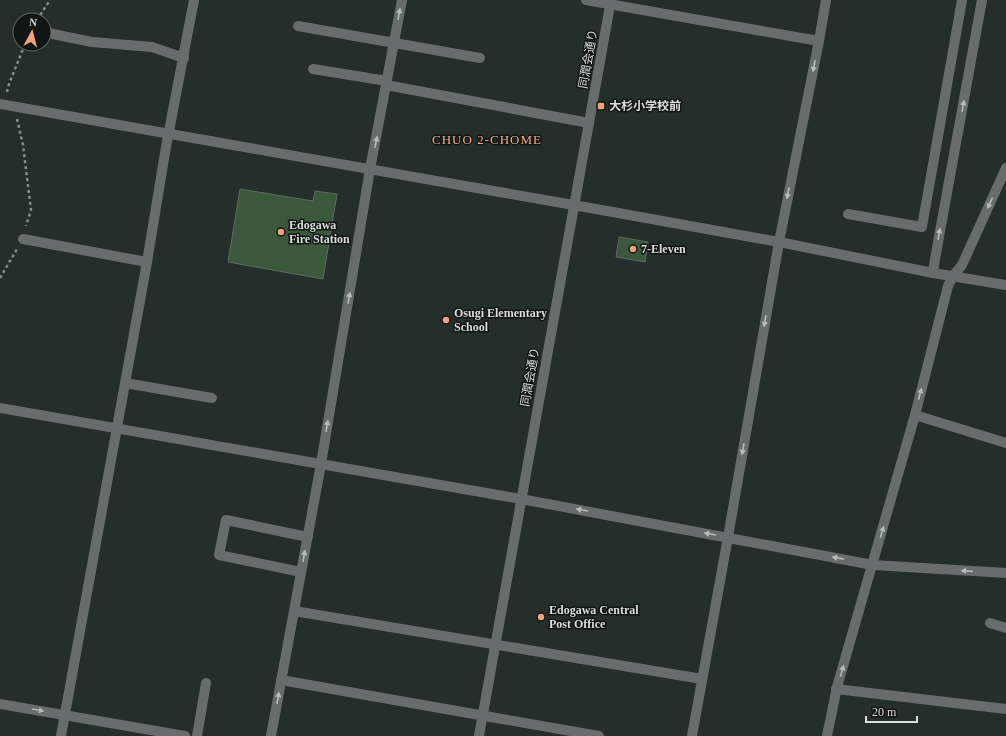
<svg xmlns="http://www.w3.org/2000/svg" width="1006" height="736" font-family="'Times New Roman','Noto Sans JP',serif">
  <rect width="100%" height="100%" fill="#242e2a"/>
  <g fill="#3b573c" stroke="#626a62">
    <polygon points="240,189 313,201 315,191 337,194 323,279 228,262"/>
    <polygon points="619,237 648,242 645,262 616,257"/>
  </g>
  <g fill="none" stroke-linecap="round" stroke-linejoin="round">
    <g stroke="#858d8a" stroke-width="2.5" stroke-dasharray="3 3" stroke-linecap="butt">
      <polyline points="37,20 50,0"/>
      <polyline points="7,92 9,84 25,44"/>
      <polyline points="17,119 23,145 31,210 26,226"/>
      <polyline points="0,278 17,249"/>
    </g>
    <g stroke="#676d6d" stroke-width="10">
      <polyline points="586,0 819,41"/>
      <polyline points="298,26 480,58"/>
      <polyline points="48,33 92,42 152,47 184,58"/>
      <polyline points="313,69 387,81"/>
      <polyline points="386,85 589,123"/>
      <polyline points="0,104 596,209 779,242 933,273 1006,285"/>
      <polyline points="848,214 922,227 962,0"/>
      <polyline points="23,239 147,262"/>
      <polyline points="933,273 935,259 982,0"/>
      <polyline points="125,383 212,398"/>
      <polyline points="0,408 521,499 873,565 1006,573"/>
      <polyline points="915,415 1006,443"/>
      <polyline points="301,572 219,555 226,520 308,537"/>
      <polyline points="294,611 702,679"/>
      <polyline points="990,623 1006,628"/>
      <polyline points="281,680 599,736"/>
      <polyline points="836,689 1006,709"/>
      <polyline points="0,704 185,736"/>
      <polyline points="61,736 147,262 166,147 194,0"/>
      <polyline points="197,736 206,683"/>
      <polyline points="271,736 321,464 370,169 402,0"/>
      <polyline points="479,736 611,0"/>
      <polyline points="692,736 728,537 779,242 819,41 826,0"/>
      <polyline points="827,736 837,687 915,415 948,286 953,276 962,265 1006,168"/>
    </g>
  </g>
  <defs><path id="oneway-solid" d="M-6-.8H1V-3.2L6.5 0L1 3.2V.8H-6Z"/></defs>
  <g fill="#b5bcba">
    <use href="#oneway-solid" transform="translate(399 14) rotate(-80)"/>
    <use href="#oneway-solid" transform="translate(814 66) rotate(101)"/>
    <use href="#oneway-solid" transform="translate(963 106) rotate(-80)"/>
    <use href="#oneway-solid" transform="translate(376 142) rotate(-79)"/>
    <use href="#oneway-solid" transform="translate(788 193) rotate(101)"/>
    <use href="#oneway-solid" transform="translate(990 203) rotate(115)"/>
    <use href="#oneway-solid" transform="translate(939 234) rotate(-80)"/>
    <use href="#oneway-solid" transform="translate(349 298) rotate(-80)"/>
    <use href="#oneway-solid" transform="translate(765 321) rotate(100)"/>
    <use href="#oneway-solid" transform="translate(920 394) rotate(-75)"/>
    <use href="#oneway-solid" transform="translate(327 426) rotate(-80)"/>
    <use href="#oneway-solid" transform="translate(743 449) rotate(100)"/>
    <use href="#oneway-solid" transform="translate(582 510) rotate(-170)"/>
    <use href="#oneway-solid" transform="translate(882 532) rotate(-74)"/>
    <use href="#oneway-solid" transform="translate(710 534) rotate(-170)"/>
    <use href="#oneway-solid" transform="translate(304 556) rotate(-80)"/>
    <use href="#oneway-solid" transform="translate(838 558) rotate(-169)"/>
    <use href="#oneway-solid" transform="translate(967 571) rotate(-176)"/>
    <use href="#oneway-solid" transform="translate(842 671) rotate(-74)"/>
    <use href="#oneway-solid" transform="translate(278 698) rotate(-80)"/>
    <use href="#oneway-solid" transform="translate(38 710) rotate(10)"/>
  </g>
  <g fill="#f1a27b" stroke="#111514" stroke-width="1.5">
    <rect x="597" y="102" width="8" height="8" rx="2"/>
    <circle cx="281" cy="232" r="4"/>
    <circle cx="633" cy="249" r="4"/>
    <circle cx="446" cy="320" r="4"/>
    <circle cx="541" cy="617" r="4"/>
  </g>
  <g text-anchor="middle" stroke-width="3" stroke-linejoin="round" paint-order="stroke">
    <g font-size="12" fill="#d7dedb" stroke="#111514">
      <text transform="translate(588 59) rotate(-80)" y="4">同潤会通り</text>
      <text transform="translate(530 377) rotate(-80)" y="4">同潤会通り</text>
    </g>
    <g font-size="12" font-weight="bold" fill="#d7dedb" stroke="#111514" text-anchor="start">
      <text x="609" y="110">大杉小学校前</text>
      <text x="289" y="229">Edogawa<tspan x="289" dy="14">Fire Station</tspan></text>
      <text x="641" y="253">7-Eleven</text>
      <text x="454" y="317">Osugi Elementary<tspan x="454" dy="14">School</tspan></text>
      <text x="549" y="614">Edogawa Central<tspan x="549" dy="14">Post Office</tspan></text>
    </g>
    <g font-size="13" letter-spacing="1" fill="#f5ac87" stroke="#111514">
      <text x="487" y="144">CHUO 2-CHOME</text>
    </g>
  </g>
  <g transform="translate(32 32) rotate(7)"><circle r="19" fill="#111514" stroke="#606564"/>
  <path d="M0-3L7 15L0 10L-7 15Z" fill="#f1a27b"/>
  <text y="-6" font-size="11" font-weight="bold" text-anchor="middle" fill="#d7dedb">N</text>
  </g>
  <path d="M866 716v6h51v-6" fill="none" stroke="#d7dedb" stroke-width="2"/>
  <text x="872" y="716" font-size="12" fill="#d7dedb" stroke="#111514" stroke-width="3" paint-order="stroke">20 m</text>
</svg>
